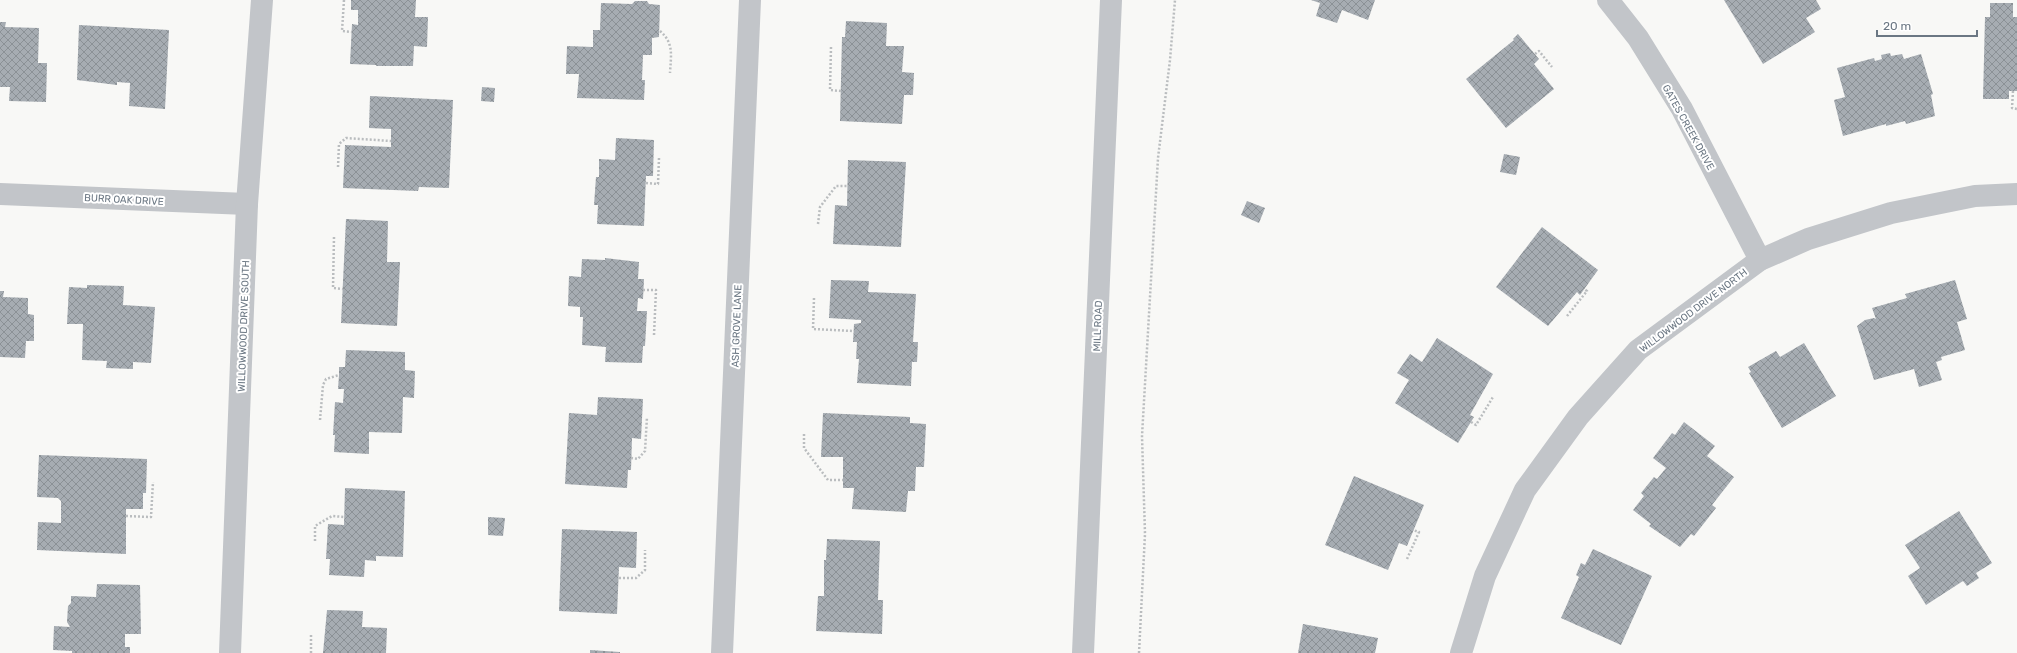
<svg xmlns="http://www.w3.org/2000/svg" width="2017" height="653" font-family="Rubik,sans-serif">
  <defs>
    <pattern id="building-cross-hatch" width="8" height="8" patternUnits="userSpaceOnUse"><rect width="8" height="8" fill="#a6acb2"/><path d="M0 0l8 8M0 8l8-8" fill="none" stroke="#8b9196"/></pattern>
  </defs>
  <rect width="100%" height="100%" fill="#f8f8f6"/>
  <g fill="url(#building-cross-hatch)">
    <polygon points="351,0 416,0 415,17 428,17 427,47 414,46 413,66 376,66 376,65 350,64 352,24 358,25 358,10 351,10"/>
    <polygon points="1311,0 1375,0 1368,20 1342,10 1337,23 1316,16 1320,3"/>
    <polygon points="1724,0 1816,0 1821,9 1806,18 1815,32 1763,64"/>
    <polygon points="635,1 647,1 649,4 660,5 659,37 652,38 652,55 643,55 642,80 645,80 644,100 577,98 579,74 566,74 567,46 593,47 593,30 600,30 601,3 632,4"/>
    <polygon points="1990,3 2013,3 2013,17 2017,17 2017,91 2009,91 2009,99 1983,99 1985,17 1990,17"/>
    <polygon points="846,21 887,23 886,46 904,46 902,72 914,73 913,95 904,95 902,124 840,121 842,37 845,37"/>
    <polygon points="0,22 6,22 5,27 39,28 38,63 47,63 46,102 9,101 10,87 0,87"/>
    <polygon points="79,25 169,30 165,109 129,106 130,83 117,82 117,85 77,80"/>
    <polygon points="1518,34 1539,59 1534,64 1554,89 1506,128 1466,79 1514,40 1513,39"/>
    <polygon points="1890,53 1891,56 1902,54 1904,59 1921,54 1933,94 1931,95 1935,116 1906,124 1905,121 1886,126 1886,124 1843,136 1834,100 1845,97 1837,68 1874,58 1875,61 1882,59 1881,55"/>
    <polygon points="482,87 495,88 494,102 481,101"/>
    <polygon points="370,96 453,100 449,188 419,187 418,191 343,188 345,145 391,147 391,129 369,128"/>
    <polygon points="616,138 654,140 653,176 646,176 644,226 597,224 598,205 594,205 596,177 599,177 599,159 615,160"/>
    <polygon points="1504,154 1520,157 1516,175 1500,172"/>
    <polygon points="848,160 906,162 901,247 833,244 835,205 847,206"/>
    <polygon points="1247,201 1265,208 1259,223 1241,215"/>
    <polygon points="346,219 388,221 387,262 400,262 397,326 341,323"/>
    <polygon points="1542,227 1598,270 1580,295 1577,292 1548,326 1496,287"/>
    <polygon points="605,258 639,262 638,279 644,279 643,299 638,298 637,311 647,311 645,346 643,346 642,363 605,362 606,347 582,345 583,317 580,317 580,307 568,306 569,276 581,277 582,259 605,260"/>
    <polygon points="831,280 869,281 868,292 916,294 913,342 918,342 917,362 912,362 911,386 857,383 859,359 856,359 857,342 853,342 854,324 861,323 861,320 829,318"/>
    <polygon points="1955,280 1967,319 1957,322 1965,350 1941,357 1942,360 1936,362 1942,380 1919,387 1914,369 1874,380 1857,326 1865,320 1874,318 1876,319 1872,308 1907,298 1905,294"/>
    <polygon points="87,285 124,286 123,305 155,307 151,363 133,362 133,369 106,368 107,361 82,360 83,324 67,324 69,287 87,288"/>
    <polygon points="0,291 4,291 3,297 28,298 28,314 34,315 34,341 26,341 25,358 0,357"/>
    <polygon points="1437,338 1493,374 1470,415 1474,417 1458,443 1395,403 1409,380 1397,373 1410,354 1422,362"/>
    <polygon points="1804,343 1836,396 1782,428 1749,373 1751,372 1748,367 1776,351 1780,357"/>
    <polygon points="346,350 405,352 405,370 415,371 414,398 403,397 402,433 369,432 369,454 334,452 335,435 333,435 335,402 343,403 344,389 338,389 339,375 339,367 345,367"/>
    <polygon points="598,397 643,399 641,439 632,438 631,470 628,470 627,488 565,484 569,413 597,415"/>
    <polygon points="823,413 910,417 910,423 926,424 924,467 916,467 915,491 908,491 906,512 852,509 854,488 843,488 843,457 821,457"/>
    <polygon points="1684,422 1715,446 1707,456 1734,477 1712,505 1716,508 1694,536 1691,534 1680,547 1649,526 1651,524 1633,510 1644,496 1641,493 1654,477 1657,479 1666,468 1653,458 1672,433 1675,435"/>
    <polygon points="39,455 147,459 146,493 143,493 143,509 126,509 126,554 37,550 38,522 61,523 61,501 58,498 37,497"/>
    <polygon points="1354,476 1424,505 1407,546 1399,543 1388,570 1325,545"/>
    <polygon points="345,488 405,491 403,557 376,556 376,561 365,560 364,577 329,575 330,559 326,559 328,524 344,525"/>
    <polygon points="1959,511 1992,563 1976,573 1979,578 1967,586 1963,581 1926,605 1908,576 1920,568 1905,545"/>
    <polygon points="488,517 505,518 503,536 488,535"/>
    <polygon points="562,529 637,532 636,568 619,567 617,614 559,611"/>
    <polygon points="827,539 880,541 878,600 883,600 882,634 816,631 818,596 824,596 824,560 826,560"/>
    <polygon points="1593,549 1652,576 1621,645 1561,618 1579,577 1576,575 1581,563 1585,565"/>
    <polygon points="97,584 140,585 141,634 125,634 125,647 130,647 130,653 72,653 72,651 53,650 54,626 70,627 67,622 68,606 71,603 71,596 96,597"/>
    <polygon points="327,610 363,611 362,627 387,628 386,653 323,653"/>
    <polygon points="1303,624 1378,638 1375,653 1298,653"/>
    <polygon points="590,650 620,652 620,653 590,653"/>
  </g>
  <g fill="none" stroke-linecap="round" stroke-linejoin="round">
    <g stroke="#babdbf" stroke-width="2.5" stroke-dasharray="2 2" stroke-linecap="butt">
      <polyline points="344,0 342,31 352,32"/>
      <path d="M660,31C674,43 671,55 670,73"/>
      <polyline points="831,47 830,90 841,91"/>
      <polyline points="1535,54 1539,51 1552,67"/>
      <polyline points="2013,91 2012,108 2017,109"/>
      <polyline points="338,167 339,144 346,138 391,141"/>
      <polyline points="646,183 658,184 659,158"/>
      <polyline points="818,224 820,207 836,186 848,186"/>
      <polyline points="334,237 333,288 343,289"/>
      <polyline points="643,290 656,290 654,335"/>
      <polyline points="814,298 813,329 853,331"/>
      <polyline points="1567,316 1587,291 1584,289"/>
      <polyline points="320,420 323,385 326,379 339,375"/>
      <polyline points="1471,422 1476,425 1493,397"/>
      <polyline points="804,434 804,448 828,480 843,480"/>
      <polyline points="631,458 638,459 645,451 647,417"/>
      <polyline points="126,516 151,517 153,482"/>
      <polyline points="315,541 315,526 332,516 344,517"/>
      <polyline points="1407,559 1419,532 1413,530"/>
      <polyline points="619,578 636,578 645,570 645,550"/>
      <polyline points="311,653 311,635"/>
      <polyline points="1139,653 1145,534 1142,436 1158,158 1170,60 1175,0"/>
    </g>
    <g stroke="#c2c5c9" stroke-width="22">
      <polyline points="1608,0 1638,38 1682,109 1760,260"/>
      <polyline points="0,194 247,204"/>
      <polyline points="230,653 247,204 262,0"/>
      <polyline points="722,653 750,0"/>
      <polyline points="1461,653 1485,576 1525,490 1578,417 1638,350 1760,260 1808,239 1891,213 1975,196 2017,194"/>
    </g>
    <polyline stroke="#c2c5c9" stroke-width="22" points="1083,653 1111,0"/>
  </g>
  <g text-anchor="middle" stroke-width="4" stroke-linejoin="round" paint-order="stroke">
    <g font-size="10" fill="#6b7783" stroke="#fff">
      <text transform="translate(1689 127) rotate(61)" y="4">GATES CREEK DRIVE</text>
      <text transform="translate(124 199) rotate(3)" y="4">BURR OAK DRIVE</text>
      <text transform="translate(1693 310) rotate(-37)" y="4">WILLOWWOOD DRIVE NORTH</text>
      <text transform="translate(243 326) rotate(-88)" y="4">WILLOWWOOD DRIVE SOUTH</text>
      <text transform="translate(736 326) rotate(-88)" y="4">ASH GROVE LANE</text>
      <text transform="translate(1097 326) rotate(-88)" y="4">MILL ROAD</text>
    </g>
  </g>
  <path d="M1877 30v6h100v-6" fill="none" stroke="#6b7783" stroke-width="2"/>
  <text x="1883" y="30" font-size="12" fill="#6b7783" stroke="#ffffff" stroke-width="3" paint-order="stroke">20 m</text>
</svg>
